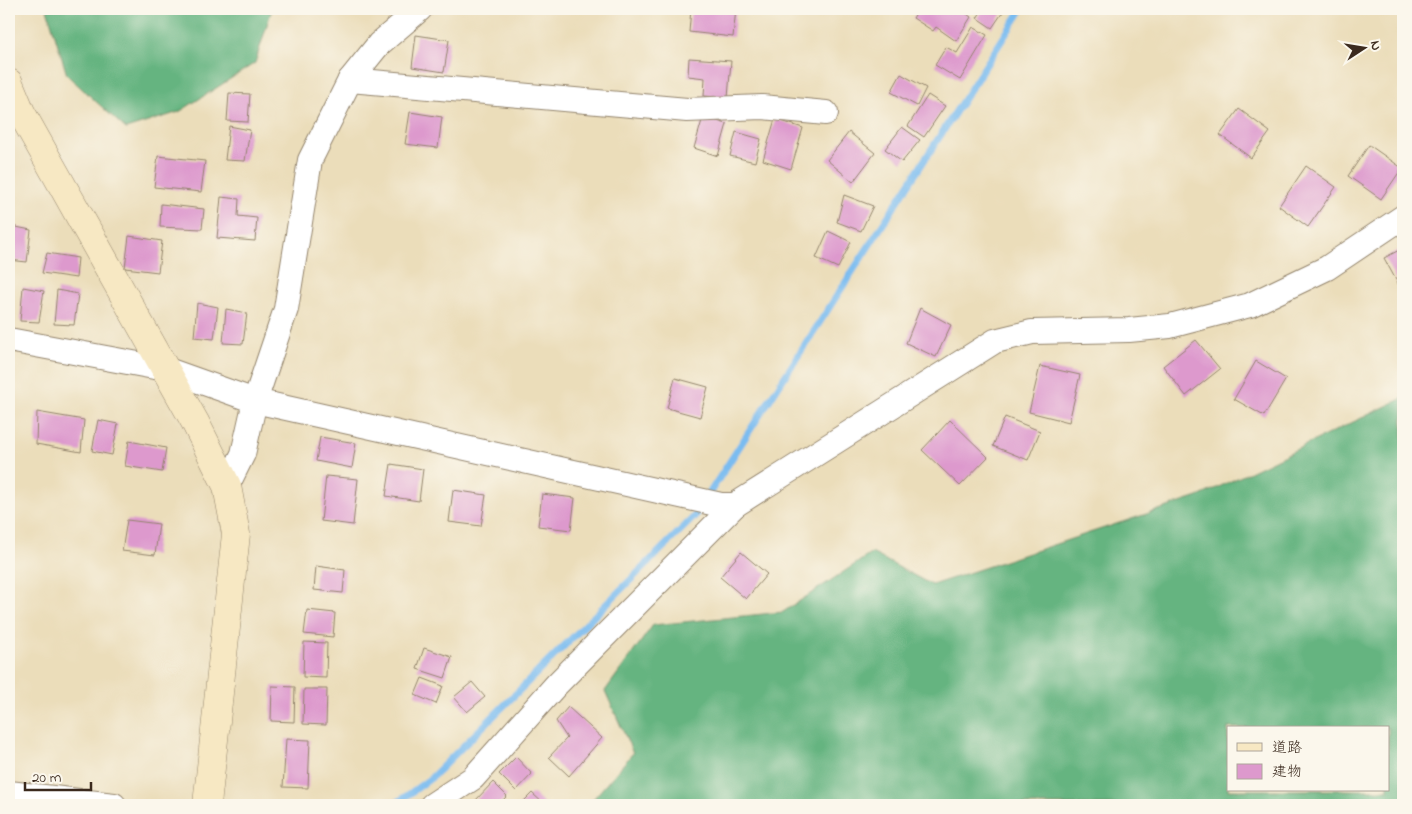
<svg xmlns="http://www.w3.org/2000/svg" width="1412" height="814" font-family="'Indie Flower','Klee One',sans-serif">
  <rect width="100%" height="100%" fill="#fbf7ec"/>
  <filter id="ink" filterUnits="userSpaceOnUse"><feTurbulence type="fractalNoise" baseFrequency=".02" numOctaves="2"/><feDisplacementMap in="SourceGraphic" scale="10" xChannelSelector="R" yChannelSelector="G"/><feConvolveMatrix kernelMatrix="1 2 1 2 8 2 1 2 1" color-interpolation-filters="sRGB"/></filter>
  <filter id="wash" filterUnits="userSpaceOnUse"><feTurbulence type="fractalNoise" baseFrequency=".0096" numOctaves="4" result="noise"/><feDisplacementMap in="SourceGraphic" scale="20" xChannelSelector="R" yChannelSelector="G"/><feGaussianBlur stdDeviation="1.12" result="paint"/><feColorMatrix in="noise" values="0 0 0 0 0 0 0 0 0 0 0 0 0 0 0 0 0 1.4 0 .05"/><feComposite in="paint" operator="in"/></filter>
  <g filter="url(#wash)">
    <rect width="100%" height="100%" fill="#ebddba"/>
    <g fill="#65b480" stroke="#506f4f" fill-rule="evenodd">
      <polygon points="47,9 272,9 255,63 179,112 126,129 67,75"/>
      <path d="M1403,398V805H588L633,753L605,691L653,625L783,612L872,553L932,585L1198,497ZM1228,728H1388V790H1228Z"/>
    </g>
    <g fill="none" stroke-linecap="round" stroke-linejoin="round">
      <polyline stroke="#7abcf0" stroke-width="7" points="394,805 431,778 694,517 1022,9"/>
    </g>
    <g id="blocks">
      <g fill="#dd99cd">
        <polygon points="691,9 736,9 733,37 689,32"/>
        <polygon points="919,9 960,9 971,17 956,41 936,27 933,31 913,18"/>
        <polygon points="983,9 1005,9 992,28 977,18"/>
        <polygon points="973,27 987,35 960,80 935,65 946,47 957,53"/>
        <polygon points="416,35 449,40 444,72 412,67"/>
        <polygon points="689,58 731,61 728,98 704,96 705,78 688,76"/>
        <polygon points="901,74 926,88 917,106 891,92"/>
        <polygon points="229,93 250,94 248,122 227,121"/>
        <polygon points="928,95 945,106 924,137 908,126"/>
        <polygon points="1239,109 1270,132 1251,158 1220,135"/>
        <polygon points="410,112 442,117 438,148 405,144"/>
        <polygon points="703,117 727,124 718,156 694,148"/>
        <polygon points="775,119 803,128 791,169 763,160"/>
        <polygon points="229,126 250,130 245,161 225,160"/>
        <polygon points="902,127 920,140 902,162 885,149"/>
        <polygon points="736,132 761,139 755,162 730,156"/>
        <polygon points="849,132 875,153 853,182 827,160"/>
        <polygon points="1369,145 1402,168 1381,199 1348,176"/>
        <polygon points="158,156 205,161 201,192 154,187"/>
        <polygon points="1306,166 1336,187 1308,227 1279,206"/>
        <polygon points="844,195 873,206 861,231 837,222"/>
        <polygon points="221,197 239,199 238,216 257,218 255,241 217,238"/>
        <polygon points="161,204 204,209 202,229 160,227"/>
        <polygon points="11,226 31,230 27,262 9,260"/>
        <polygon points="828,231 851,242 838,268 816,258"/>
        <polygon points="129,236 162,241 158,272 125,268"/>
        <polygon points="1403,248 1403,293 1384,258"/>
        <polygon points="47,253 78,258 76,278 42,273"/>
        <polygon points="23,287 44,291 39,322 20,321"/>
        <polygon points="57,290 78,294 74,325 54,324"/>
        <polygon points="197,303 218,307 214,339 194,337"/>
        <polygon points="920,308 951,325 936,357 906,343"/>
        <polygon points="226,309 247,313 243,344 223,343"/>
        <polygon points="1196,340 1220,369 1186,396 1163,366"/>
        <polygon points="1256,361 1286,379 1264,416 1234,399"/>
        <polygon points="1040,366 1080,375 1069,422 1029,412"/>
        <polygon points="675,378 708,387 700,417 667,408"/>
        <polygon points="37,412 84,420 81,452 36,444"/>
        <polygon points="1005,417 1040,431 1028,460 993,446"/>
        <polygon points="98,420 118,424 112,455 92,451"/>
        <polygon points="950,420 988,457 960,486 922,450"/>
        <polygon points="320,437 356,443 352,468 316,461"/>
        <polygon points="129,441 166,448 162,472 125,466"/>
        <polygon points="391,464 423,469 419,501 386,496"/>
        <polygon points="326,476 358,479 353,525 321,521"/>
        <polygon points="453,490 486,495 481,526 449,522"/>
        <polygon points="542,494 575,498 571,530 538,526"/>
        <polygon points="127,520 159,524 155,555 122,551"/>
        <polygon points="741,552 767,574 746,599 720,577"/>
        <polygon points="316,566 345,570 343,593 314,590"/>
        <polygon points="307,610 335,613 333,637 304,634"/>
        <polygon points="304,642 327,643 326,678 303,677"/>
        <polygon points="424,648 452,657 445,678 417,669"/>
        <polygon points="422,678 443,686 436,704 415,695"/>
        <polygon points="472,682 485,697 467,712 454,697"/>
        <polygon points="272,686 295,687 294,722 271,721"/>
        <polygon points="304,689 327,689 326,725 303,724"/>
        <polygon points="568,707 602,738 569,776 549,757 567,738 556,721"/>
        <polygon points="286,739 310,740 308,788 283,787"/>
        <polygon points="516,757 532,774 516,791 499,774"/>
        <polygon points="493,782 507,796 498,805 480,805 475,801"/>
        <polygon points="532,793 545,805 520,805"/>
      </g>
    </g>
  </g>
  <g filter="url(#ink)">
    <use href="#blocks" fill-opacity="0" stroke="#93846c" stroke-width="1"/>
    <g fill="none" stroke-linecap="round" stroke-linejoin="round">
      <defs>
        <g id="street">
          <polyline points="350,80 687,110 762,107 826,113"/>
          <polyline points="9,340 165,369 255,401 721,505 735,505"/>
          <polyline points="227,486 243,454 255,401 286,309 310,160 350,80 379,44 420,9"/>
          <polyline points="9,793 114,805"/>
          <polyline points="432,805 473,778 557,684 735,505 995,341 1032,332 1129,330 1170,326 1250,305 1327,268 1403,217"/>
        </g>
        <polyline id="secondary" points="9,83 21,112 195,422 227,486 236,534 207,805"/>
      </defs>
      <use href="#street" stroke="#93846c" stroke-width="26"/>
      <use href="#secondary" stroke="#93846c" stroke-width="29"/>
      <use href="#street" stroke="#fff" stroke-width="24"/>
      <use href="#secondary" stroke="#f7e8c3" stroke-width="28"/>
    </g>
  </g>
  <rect width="1412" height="814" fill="none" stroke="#fbf7ec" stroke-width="30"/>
  <rect x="1227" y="726" width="162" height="65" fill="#fbf7ec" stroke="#aea59a"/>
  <rect x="1237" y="743" width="25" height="8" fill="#f7e8c3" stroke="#aea59a"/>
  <text x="1272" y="752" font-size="15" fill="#3b2a1e">道路</text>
  <rect x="1237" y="764" width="25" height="15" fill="#dd99cd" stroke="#aea59a"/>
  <text x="1272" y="776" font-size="15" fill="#3b2a1e">建物</text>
  <g transform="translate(1364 48) rotate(78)" stroke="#fbf7ec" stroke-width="4" paint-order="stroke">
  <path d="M0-4L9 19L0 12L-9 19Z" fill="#3b2a1e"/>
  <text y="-8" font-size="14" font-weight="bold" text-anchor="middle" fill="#3b2a1e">N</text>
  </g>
  <path d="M25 782v8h66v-8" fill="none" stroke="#3b2a1e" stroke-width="2.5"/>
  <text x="32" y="782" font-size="15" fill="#3b2a1e" stroke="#fbf7ec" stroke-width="4" paint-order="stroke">20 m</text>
</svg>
